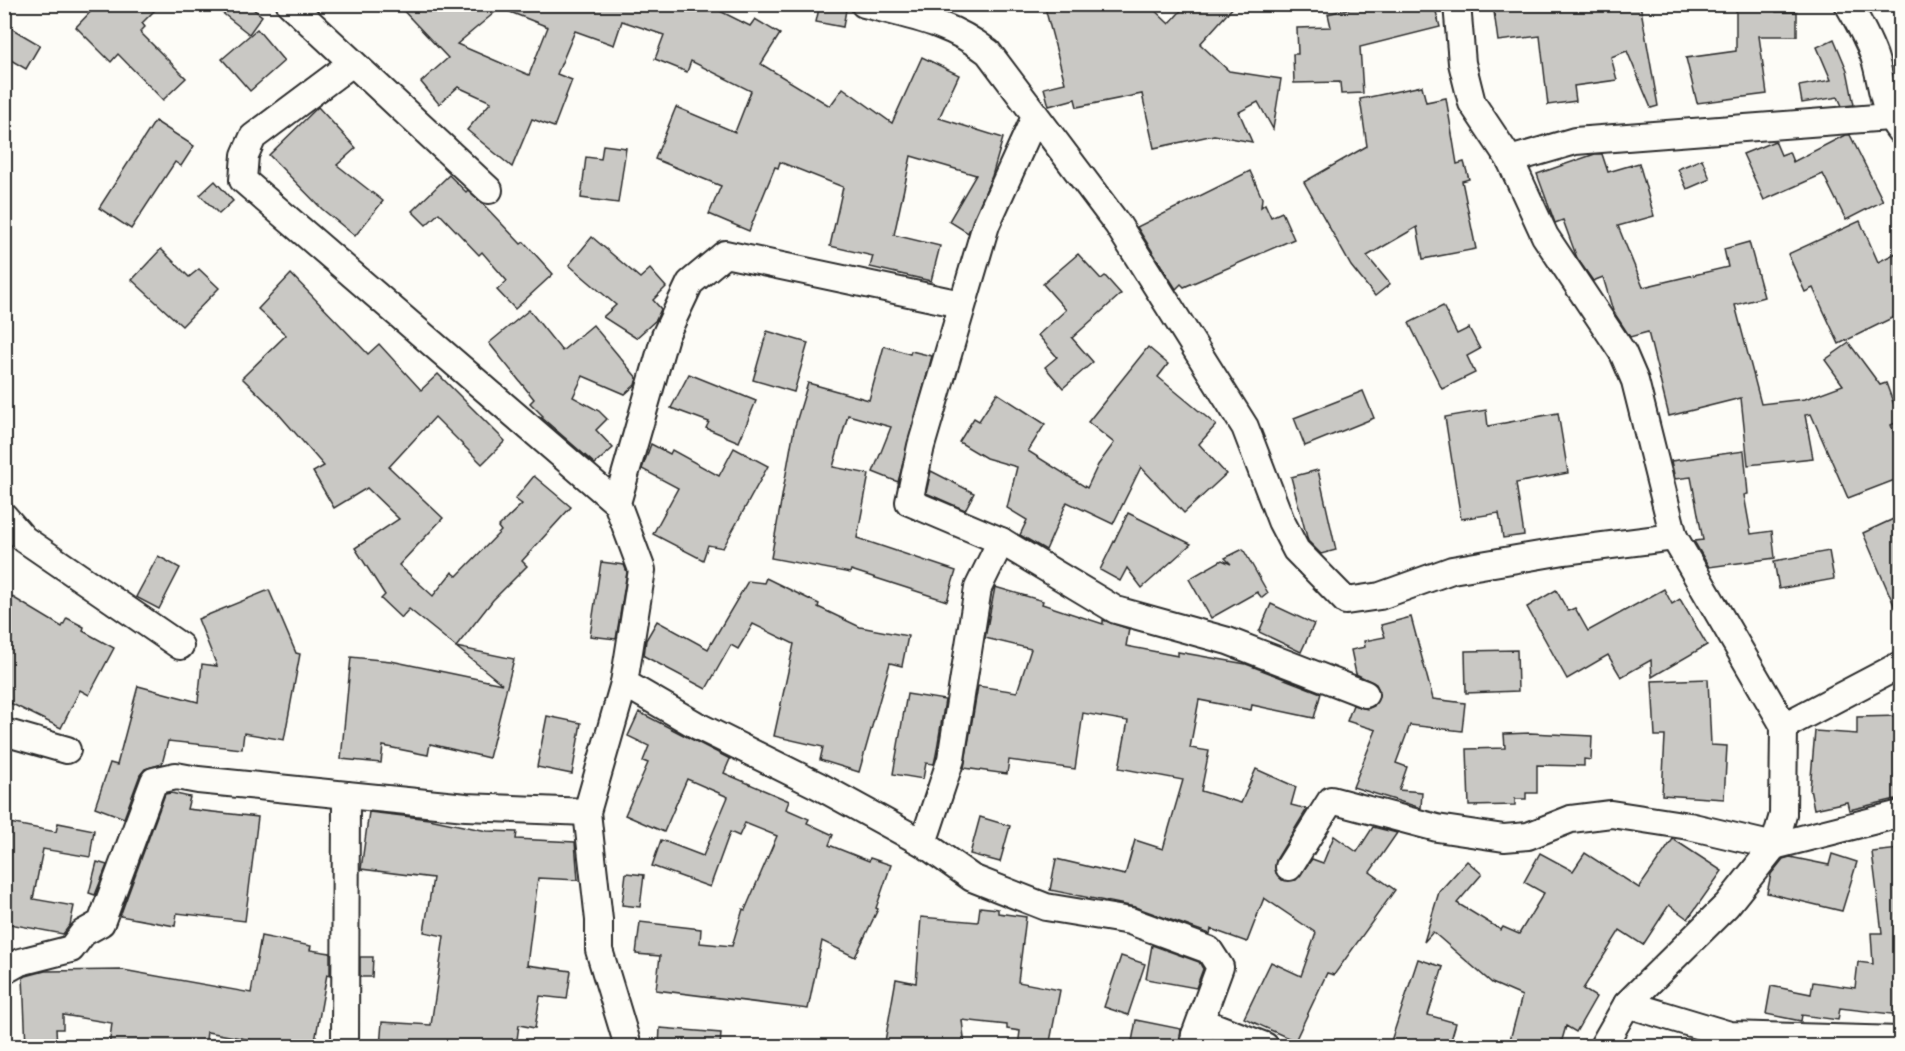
<svg xmlns="http://www.w3.org/2000/svg" width="1905" height="1051" font-family="'Comic Neue',sans-serif">
  <rect width="100%" height="100%" fill="#fdfcf7"/>
  <filter id="ink" filterUnits="userSpaceOnUse"><feTurbulence type="fractalNoise" baseFrequency=".0167" numOctaves="2"/><feDisplacementMap in="SourceGraphic" scale="12" xChannelSelector="R" yChannelSelector="G"/><feConvolveMatrix kernelMatrix="1 2 1 2 8 2 1 2 1" color-interpolation-filters="sRGB"/></filter>
  <g filter="url(#ink)">
    <g fill="#c9c8c4" stroke="#2b2b2b" stroke-width="1.5" fill-rule="evenodd">
      <polygon points="98,4 161,4 142,23 145,27 140,32 186,78 163,100 118,54 111,62 76,27"/>
      <polygon points="211,4 247,4 262,16 249,34"/>
      <path d="M397,4H706L750,26L755,19L780,34L761,64L830,106L843,88L892,123L922,57L959,75L939,118L1003,138L992,176L968,233L949,221L976,175L911,156L894,235L940,246L931,281L870,267L873,256L830,246L843,187L780,162L778,168L775,167L749,231L709,214L721,186L655,159L676,107L735,132L751,91L691,61L687,72L655,59L664,35L622,21L614,45L575,31L557,74L572,80L554,127L532,119L512,167L467,130L491,102L458,87L439,104L421,82L448,58ZM500,8L548,27L529,75L457,44Z"/>
      <polygon points="820,4 847,4 843,27 816,22"/>
      <polygon points="1044,4 1148,4 1169,24 1187,4 1236,4 1200,44 1229,71 1281,79 1273,129 1258,102 1239,112 1252,142 1214,135 1154,148 1142,94 1077,107 1075,99 1049,106 1044,88 1065,83"/>
      <polygon points="1367,4 1434,4 1440,27 1360,47 1363,93 1341,94 1340,82 1294,83 1293,54 1298,54 1297,28 1331,27 1328,14"/>
      <polygon points="1493,4 1640,4 1658,106 1651,108 1627,51 1611,57 1617,80 1574,86 1576,101 1548,105 1540,36 1498,41"/>
      <polygon points="1736,4 1776,4 1776,12 1797,12 1797,36 1759,36 1767,94 1697,103 1686,58 1736,51"/>
      <polygon points="4,24 40,45 26,69 4,56"/>
      <polygon points="257,29 284,61 250,91 222,59"/>
      <polygon points="1834,39 1847,70 1854,105 1842,106 1838,97 1802,103 1799,86 1831,80 1817,47"/>
      <polygon points="1422,86 1426,102 1446,98 1457,164 1464,162 1469,179 1462,181 1476,249 1423,259 1417,227 1367,256 1390,284 1375,296 1351,266 1304,182 1367,146 1360,99"/>
      <polygon points="318,107 356,148 337,165 383,201 355,236 322,209 269,155"/>
      <polygon points="155,121 194,146 181,166 175,162 131,229 99,208"/>
      <polygon points="1845,135 1850,135 1883,201 1846,220 1823,174 1764,200 1743,154 1775,141 1781,155 1789,152 1793,162"/>
      <polygon points="603,145 626,148 618,203 581,198 586,157 601,159"/>
      <polygon points="1595,154 1602,154 1608,172 1639,163 1654,216 1618,226 1643,287 1728,267 1724,249 1749,242 1764,297 1735,305 1761,404 1805,399 1843,385 1825,360 1849,343 1880,385 1886,383 1900,421 1891,425 1900,451 1900,478 1848,498 1811,414 1805,415 1813,458 1748,465 1741,398 1669,416 1648,332 1630,337 1613,311 1603,277 1593,281 1577,258 1563,220 1555,223 1537,174"/>
      <polygon points="1702,159 1710,179 1687,189 1678,169"/>
      <polygon points="1250,171 1262,198 1261,207 1265,204 1271,217 1282,212 1294,239 1184,287 1181,284 1176,289 1137,227"/>
      <polygon points="449,175 466,192 468,190 481,202 521,244 524,242 553,274 515,309 497,290 507,281 482,252 479,255 439,213 426,225 412,211"/>
      <polygon points="215,181 233,201 219,214 200,195"/>
      <polygon points="1860,221 1878,262 1900,251 1900,314 1839,344 1813,288 1805,292 1788,254"/>
      <polygon points="592,237 640,278 650,269 666,287 653,300 661,309 656,320 636,338 603,317 616,305 569,265"/>
      <polygon points="161,249 189,277 199,269 219,288 182,326 132,280"/>
      <polygon points="1078,254 1101,279 1105,276 1121,294 1072,338 1093,362 1063,388 1045,367 1057,357 1038,335 1066,310 1043,284"/>
      <polygon points="291,274 368,354 379,344 421,390 438,374 505,441 482,464 435,417 389,467 443,518 399,565 433,596 452,572 457,576 501,531 498,527 522,504 515,499 534,476 571,507 522,561 527,566 493,600 456,647 514,659 489,758 430,744 428,755 383,746 381,763 341,759 351,657 391,661 502,684 409,609 401,618 381,599 385,595 355,548 399,519 367,488 334,508 313,472 324,466 277,412 242,378 286,335 258,309"/>
      <polygon points="1443,306 1457,334 1469,328 1480,349 1467,356 1475,373 1442,389 1409,323"/>
      <polygon points="529,310 562,351 593,325 637,378 635,385 625,394 583,376 573,397 599,411 607,419 596,430 613,448 595,464 541,417 543,416 530,403 534,399 489,343"/>
      <polygon points="767,331 808,343 794,392 753,380"/>
      <polygon points="884,346 910,354 911,351 932,356 898,482 873,472 891,427 848,415 833,467 869,474 857,538 956,571 947,601 851,570 850,573 771,558 794,429 808,383 869,400"/>
      <polygon points="1148,347 1168,364 1158,377 1216,425 1199,444 1226,474 1184,513 1141,467 1113,524 1067,502 1046,550 1020,535 1027,520 1007,508 1017,467 986,458 959,442 974,418 979,421 997,393 1045,424 1028,451 1087,488 1098,465 1114,443 1088,422"/>
      <polygon points="689,374 756,401 739,442 706,428 709,422 671,408"/>
      <polygon points="1363,391 1374,418 1305,446 1294,418"/>
      <polygon points="1486,410 1488,426 1558,413 1568,473 1516,483 1524,535 1503,538 1499,513 1461,519 1445,417"/>
      <polygon points="651,444 670,454 672,450 719,476 734,448 768,466 723,548 708,545 703,560 653,534 678,488 642,469"/>
      <polygon points="1744,451 1748,494 1744,495 1751,534 1772,531 1775,558 1709,567 1694,541 1703,540 1691,477 1675,479 1671,461"/>
      <polygon points="1318,470 1336,550 1321,554 1308,541 1291,477"/>
      <polygon points="931,471 974,493 965,510 926,493"/>
      <polygon points="1128,513 1191,544 1142,588 1127,568 1120,581 1100,570"/>
      <polygon points="1900,516 1900,619 1863,533"/>
      <polygon points="1243,549 1268,593 1262,598 1257,592 1211,618 1189,579 1222,560 1231,564 1225,558"/>
      <polygon points="1829,551 1834,579 1779,589 1774,561"/>
      <polygon points="158,556 180,568 159,609 136,597"/>
      <polygon points="601,562 624,565 627,572 616,639 590,636"/>
      <polygon points="766,578 819,604 818,607 860,627 908,636 902,666 890,663 859,772 820,760 823,747 774,736 794,644 753,624 738,649 731,645 706,689 644,656 646,640 657,621 708,649 748,581 764,583"/>
      <polygon points="995,587 1043,601 1042,604 1103,624 1103,620 1129,629 1126,646 1178,656 1178,652 1246,664 1321,693 1314,718 1252,705 1251,710 1199,700 1190,748 1209,751 1201,791 1241,803 1256,769 1296,787 1291,805 1307,809 1276,860 1276,873 1282,880 1296,880 1312,859 1323,863 1334,836 1357,852 1373,827 1397,833 1370,872 1395,890 1334,975 1327,973 1295,1041 1244,1018 1271,962 1301,976 1316,933 1264,898 1247,942 1211,929 1210,934 1135,907 1050,890 1056,859 1125,875 1135,840 1163,849 1183,780 1119,768 1128,721 1083,713 1075,769 1009,760 1007,774 964,768 978,686 1017,692 1031,649 985,638"/>
      <polygon points="1664,589 1672,604 1680,599 1707,645 1652,677 1651,660 1621,677 1608,655 1567,679 1527,607 1556,590 1568,611 1575,608 1588,631"/>
      <polygon points="269,590 296,653 300,654 284,740 244,733 242,749 168,741 162,764 145,769 140,775 124,818 95,807 110,763 117,765 138,686 198,702 202,664 217,666 198,619"/>
      <polygon points="4,592 62,627 67,618 84,627 83,631 114,648 89,695 80,690 61,728 4,700"/>
      <polygon points="1271,604 1314,624 1301,652 1259,632"/>
      <polygon points="1411,617 1433,699 1465,703 1462,731 1410,725 1396,763 1407,767 1399,790 1422,792 1421,808 1353,787 1376,730 1347,721 1353,705 1367,709 1374,706 1380,692 1376,684 1356,674 1351,650 1365,647 1364,641 1385,637 1381,625"/>
      <polygon points="1517,650 1518,691 1466,693 1465,651"/>
      <polygon points="1708,679 1711,745 1727,746 1724,799 1662,795 1665,736 1655,736 1652,681"/>
      <polygon points="907,694 945,700 936,755 934,764 926,763 923,779 893,774"/>
      <polygon points="639,712 730,759 724,773 789,801 786,809 809,819 807,823 833,835 829,845 869,861 870,858 891,865 876,908 878,909 855,957 822,941 808,1009 656,990 660,956 636,954 640,922 701,929 700,943 732,946 743,909 745,910 777,836 745,823 739,836 730,832 710,887 652,866 661,840 703,856 728,797 687,779 664,832 625,815 648,763 643,761 649,746 628,736"/>
      <polygon points="547,716 581,723 572,774 537,767"/>
      <polygon points="1900,716 1900,798 1849,810 1847,802 1814,809 1810,789 1815,731 1857,734 1857,717"/>
      <polygon points="1530,733 1592,736 1591,760 1584,759 1584,766 1537,765 1537,793 1526,793 1526,799 1515,799 1515,805 1469,806 1467,749 1505,748 1504,734"/>
      <polygon points="171,793 190,797 187,809 258,817 245,921 177,913 175,926 120,916 165,794"/>
      <polygon points="369,812 429,819 487,831 517,832 516,839 575,842 578,880 538,878 527,965 571,971 567,999 540,996 535,1028 519,1025 516,1047 380,1047 382,1022 431,1025 444,936 424,932 433,878 361,869"/>
      <polygon points="980,817 1010,826 1000,862 970,854"/>
      <polygon points="4,822 56,832 58,823 94,830 90,857 43,849 33,899 74,906 70,925 63,934 4,923"/>
      <polygon points="1673,839 1722,871 1688,919 1669,905 1643,945 1620,930 1583,989 1596,997 1576,1032 1566,1026 1560,1047 1508,1047 1522,996 1492,983 1433,932 1424,942 1439,892 1467,861 1482,874 1457,903 1501,930 1503,927 1519,934 1544,893 1524,882 1540,853 1573,871 1585,853 1639,888"/>
      <polygon points="1900,849 1900,1015 1840,1008 1838,1020 1802,1015 1801,1021 1766,1014 1771,986 1811,994 1813,982 1855,988 1858,962 1873,964 1871,933 1882,933 1872,852"/>
      <polygon points="1832,854 1857,862 1842,911 1767,893 1771,874 1783,859 1790,857 1829,865"/>
      <polygon points="97,862 107,865 95,895 89,893"/>
      <polygon points="626,873 644,875 640,907 622,905"/>
      <polygon points="980,907 998,909 998,913 1026,917 1018,982 1060,990 1049,1047 1018,1047 1020,1031 1007,1029 1007,1025 962,1020 965,1047 884,1047 896,979 916,983 921,917 978,922"/>
      <polygon points="261,936 311,946 310,950 330,953 330,975 327,974 314,1047 268,1047 251,1043 251,1040 207,1032 205,1047 109,1047 112,1023 63,1015 63,1029 56,1029 57,1047 26,1047 23,977 26,976 45,971 123,970 251,993"/>
      <polygon points="1152,945 1199,962 1203,969 1196,988 1146,979"/>
      <polygon points="1121,956 1145,964 1128,1015 1104,1007"/>
      <polygon points="360,957 373,957 372,977 360,977"/>
      <polygon points="1418,959 1443,967 1428,1015 1456,1023 1449,1047 1389,1047"/>
      <polygon points="1136,1020 1181,1029 1179,1047 1131,1047"/>
      <polygon points="660,1028 721,1033 720,1047 659,1047"/>
    </g>
    <g fill="none" stroke-linecap="round" stroke-linejoin="round">
      <defs>
        <g id="minor">
          <polyline points="290,4 489,190"/>
          <path d="M864,4C910,16 950,22 988,52L1118,225L1245,427L1281,521L1296,550L1346,601L1380,596L1452,570L1564,551L1674,537"/>
          <polyline points="1457,4 1462,63 1472,103 1510,160 1545,236 1623,353 1635,381 1674,537 1784,726 1783,815 1774,846 1727,905 1627,1004 1603,1046"/>
          <path d="M1848,4C1858,21 1867,37 1874,56C1883,84 1881,107 1900,131"/>
          <polyline points="352,63 253,137 245,155 243,180 617,503"/>
          <polyline points="1035,117 986,225 921,446 909,502 1001,541 1116,610 1228,641 1365,694"/>
          <polyline points="1510,160 1575,141 1889,117"/>
          <polyline points="4,516 24,539 180,646"/>
          <polyline points="624,683 698,726 819,786 923,843 972,878 1046,907 1130,921 1209,950 1220,967 1195,1035"/>
          <polyline points="1784,726 1900,665"/>
          <polyline points="4,732 67,750"/>
          <polyline points="923,843 951,759 978,588 1001,541"/>
          <polyline points="1289,867 1331,800 1437,828 1504,838 1528,836 1571,819 1611,814 1689,826 1774,846 1900,814"/>
          <polyline points="4,971 20,962 71,949 83,933 101,923 154,781 176,776 198,780 466,807 587,812"/>
          <polyline points="1627,1004 1730,1035 1900,1040"/>
          <polyline points="1193,1044 1195,1035 1204,1026 1216,1027 1265,1046"/>
          <polyline points="345,1046 346,795"/>
          <polyline points="628,1046 599,950 599,920 587,812 624,683 642,570 617,503 665,336 690,283 725,254 961,304"/>
        </g>
      </defs>
      <use href="#minor" stroke="#2b2b2b" stroke-width="30"/>
      <use href="#minor" stroke="#fdfcf7" stroke-width="26"/>
    </g>
  </g>
  <rect width="1905" height="1051" fill="none" stroke="#fdfcf7" stroke-width="24"/>
  <rect x="12" y="12" width="1881" height="1027" fill="none" stroke="#2b2b2b" stroke-width="2" filter="url(#ink)"/>
</svg>
